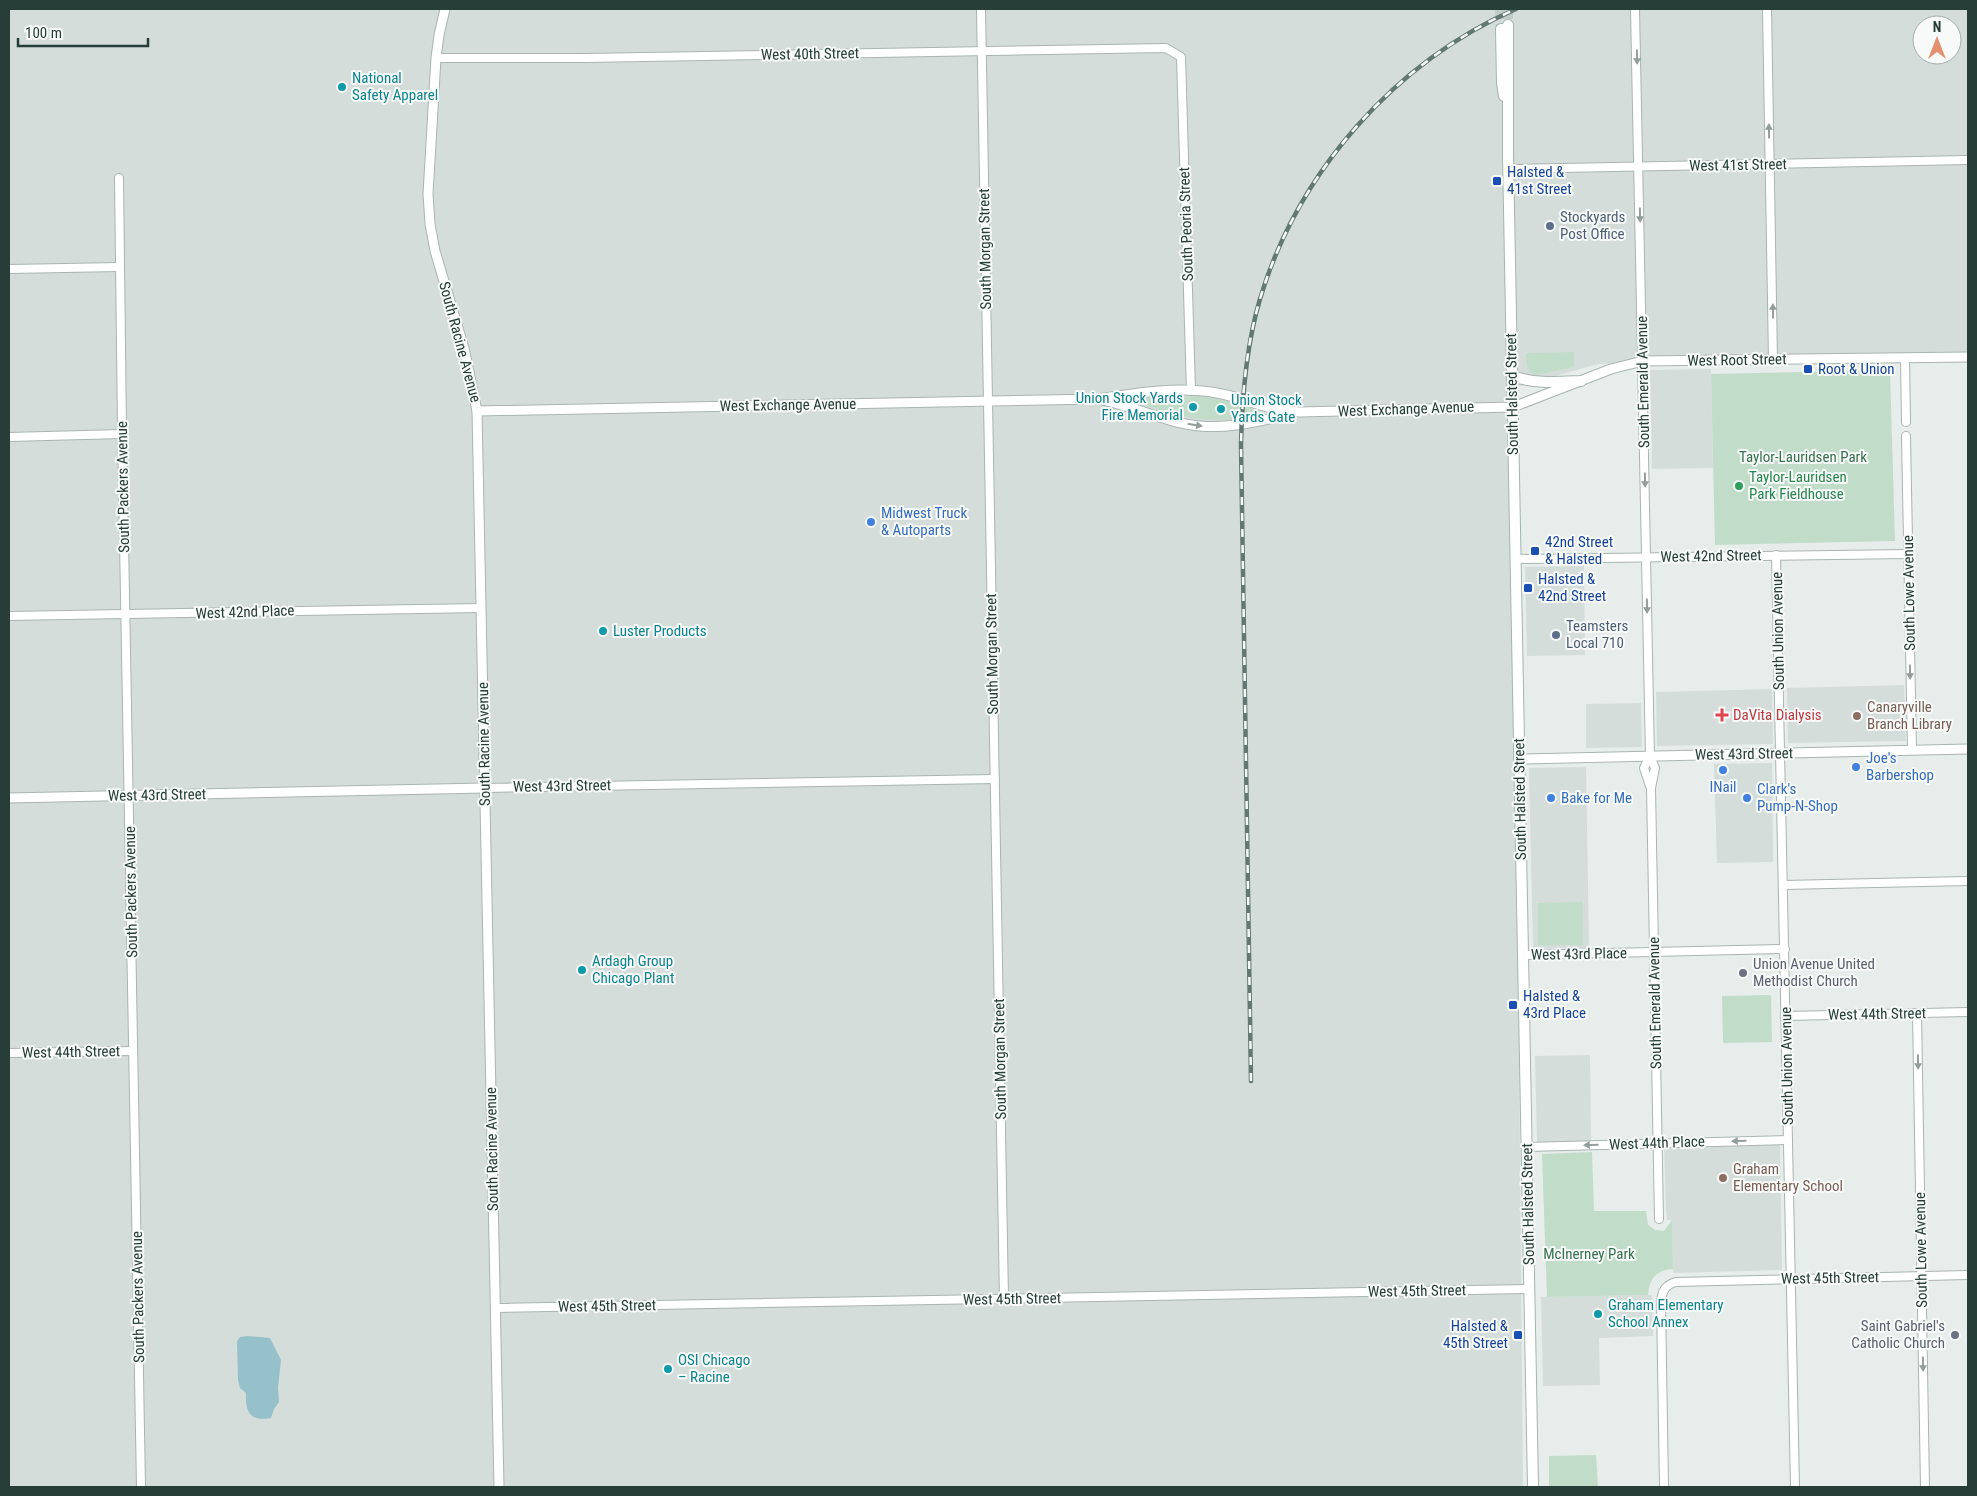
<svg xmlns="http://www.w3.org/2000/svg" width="1977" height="1496" font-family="'Roboto Condensed',sans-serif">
  <rect width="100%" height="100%" fill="#e6edeb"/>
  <g fill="#d5ddda" fill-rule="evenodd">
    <path d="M9,9H1968V357L1598,364L1513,388L1523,1487H9ZM1922,25H1952V55H1922Z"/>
    <polygon points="1711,369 1713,468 1652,469 1650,370"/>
    <polygon points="1584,566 1585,655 1527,656 1525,567"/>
    <polygon points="1904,685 1906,741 1788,743 1787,688"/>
    <polygon points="1772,689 1773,744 1657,746 1656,692"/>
    <polygon points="1641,703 1642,747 1586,748 1586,704"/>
    <polygon points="1772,763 1773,862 1717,863 1714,764"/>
    <polygon points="1586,767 1589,948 1533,949 1529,768"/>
    <polygon points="1590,1055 1591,1142 1537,1143 1535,1056"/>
    <polygon points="1780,1144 1782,1270 1673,1273 1672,1220 1667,1220 1666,1210 1664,1147"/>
    <polygon points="1652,1295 1653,1336 1599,1338 1600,1385 1543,1386 1541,1297"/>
  </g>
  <g fill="#c2dcca">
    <path d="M1574,352V367L1535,375C1526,370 1526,362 1526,353Z"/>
    <polygon points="1890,370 1895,541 1715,545 1711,374"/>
    <path d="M1202,396L1250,406L1264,412L1263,414C1214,425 1182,420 1136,401V398H1141Z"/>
    <polygon points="1583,902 1583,945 1538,945 1538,903"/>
    <polygon points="1771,995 1772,1042 1723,1043 1722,996"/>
    <path d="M1592,1152L1594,1211H1646L1648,1225L1655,1230L1664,1231L1672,1220L1673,1269C1656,1270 1649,1279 1648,1295L1547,1297L1542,1154Z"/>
    <polygon points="1596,1455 1598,1487 1549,1487 1549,1456"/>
  </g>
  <path fill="#96c1cb" d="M247,1336L270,1338L281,1360L278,1388L279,1402L274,1409L271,1418C250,1422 245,1412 246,1393L240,1388L238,1380L237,1341L240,1337Z"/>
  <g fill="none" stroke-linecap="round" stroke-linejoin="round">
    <g stroke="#c0cac7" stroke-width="10" stroke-dasharray="10 5" stroke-linecap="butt">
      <polyline points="1500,9 1501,29"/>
      <polyline points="1508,9 1508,25"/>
    </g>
    <defs>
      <g id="minor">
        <polyline points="981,9 1004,1299"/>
        <polyline points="1635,9 1650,756 1655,768 1651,788 1659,1219"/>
        <polyline points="1767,9 1773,360"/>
        <polyline points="436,58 585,58 1166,48 1181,57 1191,391"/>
        <polyline points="1508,169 1968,160"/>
        <polyline points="119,178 122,429 141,1487"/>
        <polyline points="9,269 120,267"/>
        <polyline points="1905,358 1906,422"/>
        <polyline points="1906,436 1912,750"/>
        <polyline points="9,437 122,434"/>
        <polyline points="1776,555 1795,1487"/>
        <polyline points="1515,559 1908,554"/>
        <polyline points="9,616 481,608"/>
        <polyline points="1650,756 1644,768 1650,786"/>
        <polyline points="485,788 995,779"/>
        <polyline points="1783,885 1968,881"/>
        <polyline points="1523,955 1785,949"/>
        <polyline points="1917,1013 1925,1487"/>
        <polyline points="1786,1016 1968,1012"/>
        <polyline points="9,1053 133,1051"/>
        <polyline points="1527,1147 1788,1140"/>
        <polyline points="495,1308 1529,1289"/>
        <path d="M1664,1487L1661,1302C1662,1291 1665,1285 1676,1282L1968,1275"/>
      </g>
      <g id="tertiary">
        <polyline points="445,9 439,35 436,58 428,194 430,224 435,251 464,348 477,411 499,1487"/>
        <path d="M1103,400C1136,407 1167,423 1200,426C1232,429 1262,420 1292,414"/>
        <path d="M477,411L1098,399C1136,393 1178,386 1217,393C1236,396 1254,404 1272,408C1281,410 1290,411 1299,412L1513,407L1611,369L1643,361L1968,357"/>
        <polyline points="1519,759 1968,749"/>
        <polyline points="9,798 485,788"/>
      </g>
      <g id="secondary">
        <polyline points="1508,25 1508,156 1533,1487"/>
        <polyline points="1501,29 1502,83 1504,96"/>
        <path d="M1512,376C1535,384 1557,382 1581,381"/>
      </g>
    </defs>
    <use href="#minor" stroke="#a9b5b2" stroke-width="10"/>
    <use href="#tertiary" stroke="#a9b5b2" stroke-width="11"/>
    <use href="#secondary" stroke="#a3b5af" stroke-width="12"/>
    <use href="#minor" stroke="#fff" stroke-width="8"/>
    <use href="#tertiary" stroke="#fff" stroke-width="9"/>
    <use href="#secondary" stroke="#fff" stroke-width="10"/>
    <defs>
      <path id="rail" d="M1251,1081L1241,445C1242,396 1246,346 1260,299C1298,172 1395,62 1516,9"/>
    </defs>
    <use href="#rail" stroke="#627973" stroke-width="4.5"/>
    <use href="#rail" stroke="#f7faf9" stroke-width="2.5" stroke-dasharray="8" stroke-linecap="butt"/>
  </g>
  <defs><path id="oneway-solid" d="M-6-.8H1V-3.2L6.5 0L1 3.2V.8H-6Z" transform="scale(1.25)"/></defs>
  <g fill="#939e9c">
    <use href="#oneway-solid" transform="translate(1637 57) rotate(89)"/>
    <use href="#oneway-solid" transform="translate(1769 131) rotate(-91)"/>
    <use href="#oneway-solid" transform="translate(1640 215) rotate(89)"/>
    <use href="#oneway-solid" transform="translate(1773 311) rotate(-91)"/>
    <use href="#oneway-solid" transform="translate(1195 425) rotate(9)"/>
    <use href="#oneway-solid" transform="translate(1645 480) rotate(89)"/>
    <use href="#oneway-solid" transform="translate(1647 606) rotate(89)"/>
    <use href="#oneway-solid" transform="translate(1910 672) rotate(89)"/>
    <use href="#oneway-solid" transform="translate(1918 1062) rotate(89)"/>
    <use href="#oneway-solid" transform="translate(1739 1141) rotate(178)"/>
    <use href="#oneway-solid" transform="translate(1591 1145) rotate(178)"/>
    <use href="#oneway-solid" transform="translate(1923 1364) rotate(89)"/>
  </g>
  <g fill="#0f9aa8" stroke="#f7faf9" stroke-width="2">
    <circle cx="342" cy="87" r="5"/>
    <circle cx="1193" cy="407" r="5"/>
    <circle cx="1221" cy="409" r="5"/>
    <circle cx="603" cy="631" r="5"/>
    <circle cx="582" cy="970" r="5"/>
    <circle cx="1598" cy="1314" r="5"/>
    <circle cx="668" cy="1369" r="5"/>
  </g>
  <g fill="#1a4fb4" stroke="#f7faf9" stroke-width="2">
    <rect x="1492" y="176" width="10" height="10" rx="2.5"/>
    <rect x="1803" y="364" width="10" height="10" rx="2.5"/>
    <rect x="1530" y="546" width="10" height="10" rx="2.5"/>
    <rect x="1523" y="583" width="10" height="10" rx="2.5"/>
    <rect x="1508" y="1000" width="10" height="10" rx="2.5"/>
    <rect x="1513" y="1330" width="10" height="10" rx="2.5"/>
  </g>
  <g fill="#5c6f8a" stroke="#f7faf9" stroke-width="2">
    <circle cx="1550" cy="226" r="5"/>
    <circle cx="1556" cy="635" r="5"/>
  </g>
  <circle fill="#2e9e5b" stroke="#f7faf9" stroke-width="2" cx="1739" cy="486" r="5"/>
  <g fill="#3f7fe0" stroke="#f7faf9" stroke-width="2">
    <circle cx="871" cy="522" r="5"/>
    <circle cx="1856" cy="767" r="5"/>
    <circle cx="1723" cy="770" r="5"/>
    <circle cx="1551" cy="798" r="5"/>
    <circle cx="1747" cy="798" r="5"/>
  </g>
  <path fill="#e0444e" stroke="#f7faf9" stroke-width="2" d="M1719.5 707.5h5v5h5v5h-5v5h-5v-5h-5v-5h5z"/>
  <g fill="#8d6e63" stroke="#f7faf9" stroke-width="2">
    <circle cx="1857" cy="716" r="5"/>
    <circle cx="1723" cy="1178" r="5"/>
  </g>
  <g fill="#6b7280" stroke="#f7faf9" stroke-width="2">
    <circle cx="1743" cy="973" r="5"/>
    <circle cx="1955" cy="1335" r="5"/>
  </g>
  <g text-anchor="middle" stroke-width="4" stroke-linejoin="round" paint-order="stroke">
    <g font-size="15" fill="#273e38" stroke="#f7faf9">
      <text transform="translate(810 54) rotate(-1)" y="5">West 40th Street</text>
      <text transform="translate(1738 165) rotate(-1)" y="5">West 41st Street</text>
      <text transform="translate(1186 224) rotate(-92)" y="5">South Peoria Street</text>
      <text transform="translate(985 249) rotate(-91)" y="5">South Morgan Street</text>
      <text transform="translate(460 342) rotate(75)" y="5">South Racine Avenue</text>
      <text transform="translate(1737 360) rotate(-1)" y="5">West Root Street</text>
      <text transform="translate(1643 382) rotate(-91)" y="5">South Emerald Avenue</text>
      <text transform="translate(1512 394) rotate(-91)" y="5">South Halsted Street</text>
      <text transform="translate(788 405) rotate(-1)" y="5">West Exchange Avenue</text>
      <text transform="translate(1406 409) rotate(-2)" y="5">West Exchange Avenue</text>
      <text transform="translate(123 487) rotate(-91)" y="5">South Packers Avenue</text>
      <text transform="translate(1711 556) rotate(-1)" y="5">West 42nd Street</text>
      <text transform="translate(1909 593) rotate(-91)" y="5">South Lowe Avenue</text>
      <text transform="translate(245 612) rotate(-2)" y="5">West 42nd Place</text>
      <text transform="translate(1778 631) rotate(-91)" y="5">South Union Avenue</text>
      <text transform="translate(992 654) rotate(-91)" y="5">South Morgan Street</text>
      <text transform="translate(484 744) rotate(-91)" y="5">South Racine Avenue</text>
      <text transform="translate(1744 754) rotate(-1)" y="5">West 43rd Street</text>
      <text transform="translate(562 786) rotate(-1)" y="5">West 43rd Street</text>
      <text transform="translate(157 795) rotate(-1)" y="5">West 43rd Street</text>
      <text transform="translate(1520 799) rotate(-91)" y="5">South Halsted Street</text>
      <text transform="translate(131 892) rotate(-91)" y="5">South Packers Avenue</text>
      <text transform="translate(1579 954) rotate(-1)" y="5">West 43rd Place</text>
      <text transform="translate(1655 1003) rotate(-91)" y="5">South Emerald Avenue</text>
      <text transform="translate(1877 1014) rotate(-1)" y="5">West 44th Street</text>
      <text transform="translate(71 1052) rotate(-1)" y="5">West 44th Street</text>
      <text transform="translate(1000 1059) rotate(-91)" y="5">South Morgan Street</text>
      <text transform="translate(1787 1066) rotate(-91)" y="5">South Union Avenue</text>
      <text transform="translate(1657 1143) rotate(-2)" y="5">West 44th Place</text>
      <text transform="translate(492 1149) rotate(-91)" y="5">South Racine Avenue</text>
      <text transform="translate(1528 1204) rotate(-91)" y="5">South Halsted Street</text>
      <text transform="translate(1921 1250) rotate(-91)" y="5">South Lowe Avenue</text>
      <text transform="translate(1830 1278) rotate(-1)" y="5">West 45th Street</text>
      <text transform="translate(1417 1291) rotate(-1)" y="5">West 45th Street</text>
      <text transform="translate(138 1297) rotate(-91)" y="5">South Packers Avenue</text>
      <text transform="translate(1012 1299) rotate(-1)" y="5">West 45th Street</text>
      <text transform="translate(607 1306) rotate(-1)" y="5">West 45th Street</text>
    </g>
    <g font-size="15" fill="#0d838f" stroke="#f7faf9" text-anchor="start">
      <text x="352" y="83">National<tspan x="352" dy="17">Safety Apparel</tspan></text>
      <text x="1183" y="403" text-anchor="end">Union Stock Yards<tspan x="1183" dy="17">Fire Memorial</tspan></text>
      <text x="1231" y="405">Union Stock<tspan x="1231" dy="17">Yards Gate</tspan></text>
      <text x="613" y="636">Luster Products</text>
      <text x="592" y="966">Ardagh Group<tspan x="592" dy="17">Chicago Plant</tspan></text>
      <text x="1608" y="1310">Graham Elementary<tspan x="1608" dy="17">School Annex</tspan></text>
      <text x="678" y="1365">OSI Chicago<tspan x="678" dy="17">– Racine</tspan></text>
    </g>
    <g font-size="15" fill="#164399" stroke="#f7faf9" text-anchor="start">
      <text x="1507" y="177">Halsted &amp;<tspan x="1507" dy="17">41st Street</tspan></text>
      <text x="1818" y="374">Root &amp; Union</text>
      <text x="1545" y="547">42nd Street<tspan x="1545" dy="17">&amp; Halsted</tspan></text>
      <text x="1538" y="584">Halsted &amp;<tspan x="1538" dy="17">42nd Street</tspan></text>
      <text x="1523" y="1001">Halsted &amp;<tspan x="1523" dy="17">43rd Place</tspan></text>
      <text x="1508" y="1331" text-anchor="end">Halsted &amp;<tspan x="1508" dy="17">45th Street</tspan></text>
    </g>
    <g font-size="15" fill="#4e5e75" stroke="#f7faf9" text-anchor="start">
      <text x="1560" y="222">Stockyards<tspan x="1560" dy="17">Post Office</tspan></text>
      <text x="1566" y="631">Teamsters<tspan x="1566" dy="17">Local 710</tspan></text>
    </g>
    <g font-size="15" fill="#36704e" stroke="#f7faf9">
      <text x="1803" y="462">Taylor-Lauridsen Park</text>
      <text x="1589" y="1259">McInerney Park</text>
    </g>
    <g font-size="15" fill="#27864d" stroke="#f7faf9" text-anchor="start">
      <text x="1749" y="482">Taylor-Lauridsen<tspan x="1749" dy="17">Park Fieldhouse</tspan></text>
    </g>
    <g font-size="15" fill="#366cbe" stroke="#f7faf9" text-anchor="start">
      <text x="881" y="518">Midwest Truck<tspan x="881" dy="17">&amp; Autoparts</tspan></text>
      <text x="1866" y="763">Joe's<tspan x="1866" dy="17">Barbershop</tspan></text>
      <text x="1723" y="792" text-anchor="middle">INail</text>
      <text x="1757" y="794">Clark's<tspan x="1757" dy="17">Pump-N-Shop</tspan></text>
      <text x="1561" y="803">Bake for Me</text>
    </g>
    <g font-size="15" fill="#785e54" stroke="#f7faf9" text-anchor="start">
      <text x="1867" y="712">Canaryville<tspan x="1867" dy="17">Branch Library</tspan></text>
      <text x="1733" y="1174">Graham<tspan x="1733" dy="17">Elementary School</tspan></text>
    </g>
    <g font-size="15" fill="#be3a42" stroke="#f7faf9" text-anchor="start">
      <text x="1733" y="720">DaVita Dialysis</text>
    </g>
    <g font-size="15" fill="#5b616d" stroke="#f7faf9" text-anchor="start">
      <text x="1753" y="969">Union Avenue United<tspan x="1753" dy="17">Methodist Church</tspan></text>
      <text x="1945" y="1331" text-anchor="end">Saint Gabriel's<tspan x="1945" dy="17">Catholic Church</tspan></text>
    </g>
  </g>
  <rect width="1977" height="1496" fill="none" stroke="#273e38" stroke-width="20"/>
  <g transform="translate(1937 40)"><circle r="24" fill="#f7faf9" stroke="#a4afac"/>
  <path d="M0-4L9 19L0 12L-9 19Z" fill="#e29070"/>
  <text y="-8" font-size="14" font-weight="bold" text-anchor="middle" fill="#273e38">N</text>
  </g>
  <path d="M18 38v8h130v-8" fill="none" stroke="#273e38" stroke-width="2.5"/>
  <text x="25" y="38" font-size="15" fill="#273e38" stroke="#f7faf9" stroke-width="4" paint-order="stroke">100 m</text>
</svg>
